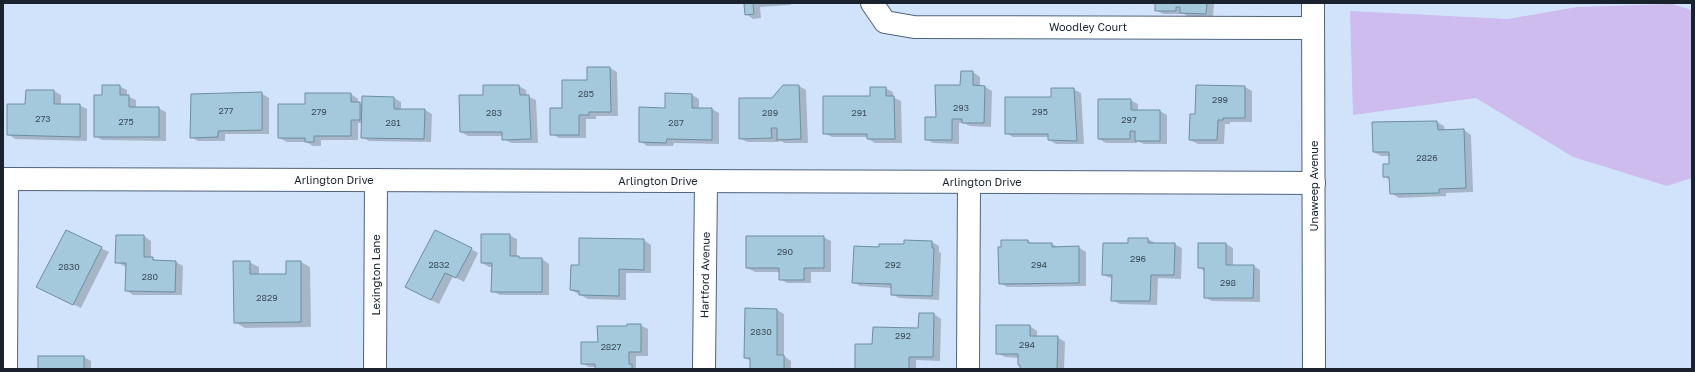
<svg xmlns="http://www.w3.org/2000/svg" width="1695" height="372" font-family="'Golos Text',sans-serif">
  <rect width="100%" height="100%" fill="#d1e3fb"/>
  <polygon fill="#cdbced" points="1672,4 1692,10 1692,178 1667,186 1573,157 1476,98 1353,115 1350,11 1508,19 1577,7"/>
  <g fill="#0003">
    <polygon points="751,3 791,3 791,5 760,7 761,18 753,19 746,14"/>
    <polygon points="1156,3 1214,3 1213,17 1189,17 1184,14 1163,14 1156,10"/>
    <polygon points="610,68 617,72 618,116 596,116 596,119 586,119 586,138 559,138 551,134 563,109"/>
    <polygon points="962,72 973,72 980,77 980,86 985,87 992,91 991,127 970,126 964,123 959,123 959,144 933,143 926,139 937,118 961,86"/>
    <polygon points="119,86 127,90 127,96 136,100 136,108 158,108 166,112 166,141 102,140 95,136 103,96"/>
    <polygon points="484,86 519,86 526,90 527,96 536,100 538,143 511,143 504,139 504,136 468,136 461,132 484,96"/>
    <polygon points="799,86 806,90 808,143 785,143 778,140 779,142 747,142 740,138 772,99"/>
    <polygon points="1245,87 1252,91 1252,122 1230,122 1230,124 1225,124 1224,144 1198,144 1190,140"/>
    <polygon points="885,88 893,92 893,97 901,101 902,143 875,143 868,139 868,137 832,137 824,133"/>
    <polygon points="1073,89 1081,93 1084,144 1056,144 1049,140 1049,137 1013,137 1006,133 1052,98"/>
    <polygon points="26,91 54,91 61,95 61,105 79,105 87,109 87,141 15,139 8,134 26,105"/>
    <polygon points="261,93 269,98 269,134 225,134 225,141 198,141 191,137"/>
    <polygon points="351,94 358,99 358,103 362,104 394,98 401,102 401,110 425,110 432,114 431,142 369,141 362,137 362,123 358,123 358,140 321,140 321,146 313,146 306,142 287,142 279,138 306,105"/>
    <polygon points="692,95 699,99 699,109 712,109 719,113 719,144 674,143 673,146 647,146 640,141 666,109"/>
    <polygon points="1130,100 1138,104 1138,111 1160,111 1167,115 1167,144 1144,144 1137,141 1137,143 1106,143 1099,139"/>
    <polygon points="1437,122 1444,126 1445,131 1464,130 1471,135 1473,192 1446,193 1446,196 1399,198 1391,193 1391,180 1384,177 1390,165 1390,156 1381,156 1374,152 1373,123"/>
    <polygon points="66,231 109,252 81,308 45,291"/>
    <polygon points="509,235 517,239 517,257 523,259 542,259 549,264 549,295 500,295 492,291 493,267 489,267 482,263"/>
    <polygon points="144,236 151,241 151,258 158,261 176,262 183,266 182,295 133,295 126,290 126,267 116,262"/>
    <polygon points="823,237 831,241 831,272 811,272 811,283 787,283 780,279 780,272 755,272 747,268"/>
    <polygon points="1148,239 1155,243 1174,244 1182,248 1181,279 1158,278 1157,305 1120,304 1112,300 1113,279 1103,275 1129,244"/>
    <polygon points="644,240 651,245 651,273 626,273 626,300 588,299 571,290 580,266"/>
    <polygon points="905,241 932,242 939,246 939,252 941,253 939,300 899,298 892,294 892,288 860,286 853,282 880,248 905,245"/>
    <polygon points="1028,241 1033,244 1052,244 1059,248 1078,247 1086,252 1086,286 1007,287 1000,283"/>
    <polygon points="1226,244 1233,248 1233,266 1253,266 1260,270 1260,302 1212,301 1204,297 1204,271 1199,267"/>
    <polygon points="471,249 478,253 464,282 453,276 439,304 413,291"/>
    <polygon points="249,262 259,267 259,275 287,275 301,262 310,267 311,327 245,328 235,322"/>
    <polygon points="746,309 777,310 784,314 784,356 791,361 791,369 751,369 751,361 745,358"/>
    <polygon points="920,314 934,314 941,319 940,361 916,360 916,369 856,369 873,345 919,329"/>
    <polygon points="640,325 648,329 648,356 636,356 636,368 639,369 596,369 596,367 589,367 582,363 599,343 628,327"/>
    <polygon points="1030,326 1037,331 1037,337 1057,337 1065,342 1064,369 1021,369 1021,366 1018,365 1018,358 1005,357 997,353"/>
    <polygon points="84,357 91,361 91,369 39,369"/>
  </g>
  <g fill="#a5c9dc" stroke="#6c8ea0">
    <polygon points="750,3 758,3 753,3 754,14 745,15 744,4"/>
    <polygon points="1155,3 1207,3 1206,14 1180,13 1180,7 1176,7 1176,11 1155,11"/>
    <polygon points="587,67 610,67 611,112 589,112 589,115 579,115 579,135 550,135 550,108 562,108 562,80 587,80"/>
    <polygon points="961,71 973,71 973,85 985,86 984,123 962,123 962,119 952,119 952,140 925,140 925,117 936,117 935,85 960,85"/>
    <polygon points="102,85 120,85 120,95 129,95 129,107 159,107 159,137 94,137 94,95 102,95"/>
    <polygon points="483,85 519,85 520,95 529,95 531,139 502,140 502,132 460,132 459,95 483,95"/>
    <polygon points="783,85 799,85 801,139 777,140 777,128 771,128 772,138 739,139 739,98 772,98"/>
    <polygon points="1196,85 1245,86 1245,118 1223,118 1223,120 1218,120 1217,140 1189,140 1190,114 1195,114"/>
    <polygon points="870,87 886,87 886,96 894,96 895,139 867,139 867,134 823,134 823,96 870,96"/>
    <polygon points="1051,88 1074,88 1077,141 1048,140 1048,134 1005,134 1005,97 1051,97"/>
    <polygon points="26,90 54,90 54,104 80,104 80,137 7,135 7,104 25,104"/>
    <polygon points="262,92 262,130 218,131 218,137 190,138 191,94"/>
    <polygon points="305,93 351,93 351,102 360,102 360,120 351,120 351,136 314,136 314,142 305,142 305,138 278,138 278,104 305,104"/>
    <polygon points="665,93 692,94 692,108 712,108 712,140 667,139 666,143 639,142 639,107 665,108"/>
    <polygon points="362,96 394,97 394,109 425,109 424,139 361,138"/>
    <polygon points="1098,99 1131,99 1131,110 1160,110 1160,141 1135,141 1135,131 1130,131 1130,139 1098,139"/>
    <polygon points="1437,121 1438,130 1464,129 1466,188 1439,189 1439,193 1390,194 1389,177 1383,177 1383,164 1389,164 1389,152 1373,152 1372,122"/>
    <polygon points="66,230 102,247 73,305 36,287"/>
    <polygon points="435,230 472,248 456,278 445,273 431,300 405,287"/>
    <polygon points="481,234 510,234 510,256 519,256 519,258 542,258 542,292 491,292 492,263 481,263"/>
    <polygon points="116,235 144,235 144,257 153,257 153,260 176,261 175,292 125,291 126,263 115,263"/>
    <polygon points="746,236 824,236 824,268 804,268 804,280 779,280 779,268 746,268"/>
    <polygon points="579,238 644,239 644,270 619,269 619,296 579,295 579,291 570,290 571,265 579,265"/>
    <polygon points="1128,238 1148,238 1148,243 1175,243 1174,275 1151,275 1150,301 1111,301 1112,275 1102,275 1103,243 1128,243"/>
    <polygon points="904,240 932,241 932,248 934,248 932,296 891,295 891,284 852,283 854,246 879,247 879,244 904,244"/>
    <polygon points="1001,240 1028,240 1028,243 1052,243 1052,247 1079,246 1079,283 999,284 998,247 1001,247"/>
    <polygon points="1198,243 1226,243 1226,265 1254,265 1253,298 1204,298 1204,268 1198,268"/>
    <polygon points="233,261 250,261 250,274 286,274 286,261 301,261 301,322 234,323"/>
    <polygon points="745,308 777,309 777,355 784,355 784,369 750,369 750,358 744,358"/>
    <polygon points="919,313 934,313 933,357 909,357 909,369 855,369 855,344 872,344 873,327 918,328"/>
    <polygon points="627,324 641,324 641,352 629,352 629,364 632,364 632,369 595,369 595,364 581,364 581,342 598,342 597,326 627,326"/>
    <polygon points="996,325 1030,325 1030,336 1058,336 1057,369 1020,369 1020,365 1018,365 1018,354 996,354"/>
    <rect x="38" y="356" width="46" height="13"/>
  </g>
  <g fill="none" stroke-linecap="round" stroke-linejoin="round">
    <defs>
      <g id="street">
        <polyline points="872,3 885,22 914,27 1313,28"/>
        <polyline points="3,179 1314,183"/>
        <polyline points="6,369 7,179"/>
        <polyline points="375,369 376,180"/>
        <polyline points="704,369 706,181"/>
        <polyline points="968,369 969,182"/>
      </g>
      <polyline id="secondary" points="1313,3 1314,369"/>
    </defs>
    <use href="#street" stroke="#50637d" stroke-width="24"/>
    <use href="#secondary" stroke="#50637d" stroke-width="24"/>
    <use href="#street" stroke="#fff" stroke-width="22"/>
    <use href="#secondary" stroke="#fff" stroke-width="22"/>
  </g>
  <g text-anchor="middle" stroke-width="3" stroke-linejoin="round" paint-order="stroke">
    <g font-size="9" fill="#3d4c59">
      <text x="586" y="97">285</text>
      <text x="1220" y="103">299</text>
      <text x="961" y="111">293</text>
      <text x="226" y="114">277</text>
      <text x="319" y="115">279</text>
      <text x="1040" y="115">295</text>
      <text x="494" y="116">283</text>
      <text x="770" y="116">289</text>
      <text x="859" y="116">291</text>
      <text x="43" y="122">273</text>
      <text x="1129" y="123">297</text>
      <text x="126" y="125">275</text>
      <text x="393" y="126">281</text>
      <text x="676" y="126">287</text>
      <text x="1427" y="161">2826</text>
      <text x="785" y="255">290</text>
      <text x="1138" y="262">296</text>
      <text x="439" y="268">2832</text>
      <text x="893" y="268">292</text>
      <text x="1039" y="268">294</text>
      <text x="69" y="270">2830</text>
      <text x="150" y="280">280</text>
      <text x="1228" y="286">298</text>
      <text x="267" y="301">2829</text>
      <text x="761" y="335">2830</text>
      <text x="903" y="339">292</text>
      <text x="1027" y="348">294</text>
      <text x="611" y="350">2827</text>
    </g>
    <g font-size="11" fill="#1a232d" stroke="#fff">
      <text x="1088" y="31">Woodley Court</text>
      <text x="334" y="184">Arlington Drive</text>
      <text x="658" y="185">Arlington Drive</text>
      <text x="982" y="186">Arlington Drive</text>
      <text transform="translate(1314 186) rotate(-90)" y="4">Unaweep Avenue</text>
      <text transform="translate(376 275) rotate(-90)" y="4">Lexington Lane</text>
      <text transform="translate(705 275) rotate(-89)" y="4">Hartford Avenue</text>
    </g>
  </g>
  <rect width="1695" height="372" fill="none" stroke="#1a232d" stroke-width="8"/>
</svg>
